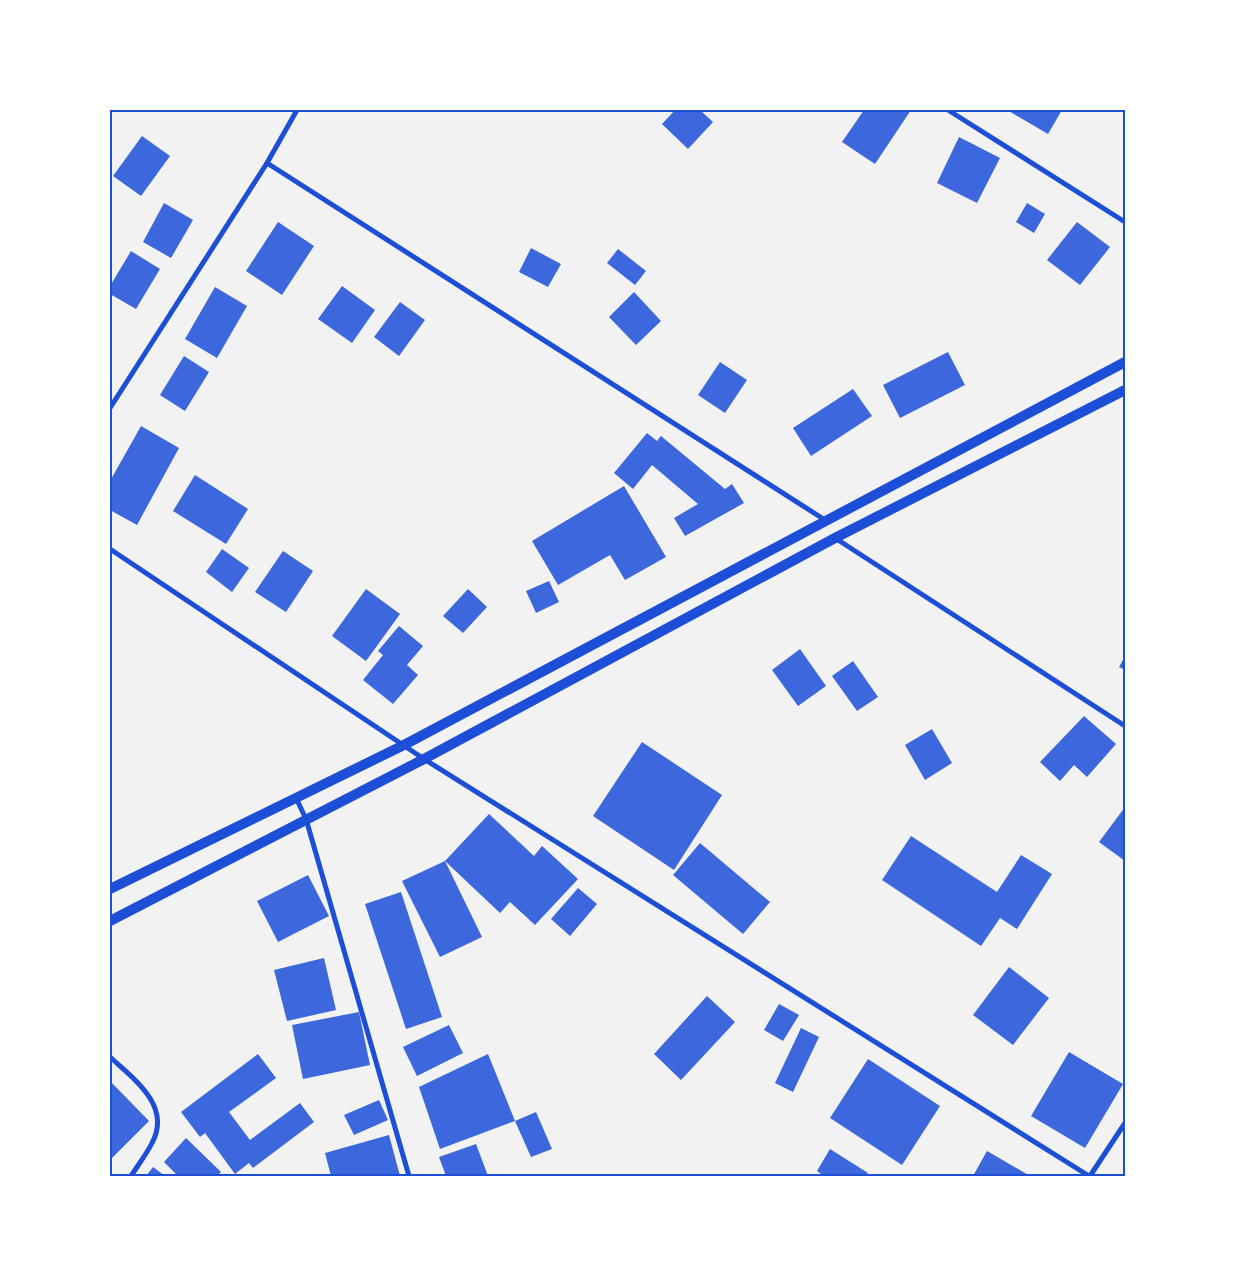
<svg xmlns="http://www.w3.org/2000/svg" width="1235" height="1286" font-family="'Zilla Slab',serif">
  <rect width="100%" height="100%" fill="#f2f2f2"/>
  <g fill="#3d67dc">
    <polygon points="675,110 700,110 713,122 688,149 662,124"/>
    <polygon points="864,110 911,110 875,164 842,142"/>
    <polygon points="1007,110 1062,110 1048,134"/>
    <polygon points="142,136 170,156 141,196 113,176"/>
    <polygon points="959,137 1000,158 977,203 937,183"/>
    <polygon points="164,203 193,220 171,258 143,242"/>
    <polygon points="1027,203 1045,214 1034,233 1016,222"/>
    <polygon points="278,222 314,246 282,295 246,271"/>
    <polygon points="1077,222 1110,247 1080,285 1047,260"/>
    <polygon points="531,248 561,264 548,287 519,272"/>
    <polygon points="618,249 646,271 635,285 607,263"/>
    <polygon points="131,251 160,269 136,309 110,294 110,286"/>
    <polygon points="342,286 375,310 352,343 318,319"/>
    <polygon points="215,287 247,306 217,358 185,339"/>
    <polygon points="634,292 661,321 636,345 609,317"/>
    <polygon points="400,302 425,320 399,356 374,337"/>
    <polygon points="948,352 965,385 900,418 883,385"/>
    <polygon points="184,356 209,372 185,411 160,395"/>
    <polygon points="720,362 747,380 725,413 698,395"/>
    <polygon points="853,389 872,416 811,456 793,428"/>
    <polygon points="141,426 179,448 137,525 110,510 110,481"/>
    <polygon points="647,433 657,441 661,436 725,489 732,484 744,503 685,536 674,518 698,504 652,465 633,489 614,473"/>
    <polygon points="195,475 248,509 226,544 173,511"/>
    <polygon points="624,486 666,557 625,580 610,555 558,585 532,541"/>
    <polygon points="222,549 249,568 232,592 206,572"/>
    <polygon points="283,551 313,571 286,612 255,592"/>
    <polygon points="549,581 559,602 536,613 526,591"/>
    <polygon points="366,589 400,614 366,661 332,636"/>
    <polygon points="468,589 487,607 463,633 443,616"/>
    <polygon points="399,626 423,646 407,665 418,675 393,704 363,680 383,655 378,651"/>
    <polygon points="800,649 826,686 798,706 772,670"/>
    <polygon points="1125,656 1125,670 1119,667"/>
    <polygon points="853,661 878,697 857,711 832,676"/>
    <polygon points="1084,716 1116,744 1087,777 1074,765 1060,781 1040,762"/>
    <polygon points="932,729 952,763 925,780 905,745"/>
    <polygon points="642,742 722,795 674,870 593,816"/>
    <polygon points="1125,807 1125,861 1099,842"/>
    <polygon points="489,814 534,856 542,846 578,879 535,925 510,902 500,913 445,861"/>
    <polygon points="911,836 997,892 1021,855 1052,874 1017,929 1000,918 981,946 882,880"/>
    <polygon points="700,843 770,902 743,934 673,875"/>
    <polygon points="445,861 482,937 440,957 402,881"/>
    <polygon points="308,875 329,916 278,942 257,901"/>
    <polygon points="578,888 597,904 570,936 551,919"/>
    <polygon points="401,892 442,1017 406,1029 365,904"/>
    <polygon points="324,958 336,1010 287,1021 274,970"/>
    <polygon points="1009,967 1049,998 1013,1045 973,1015"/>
    <polygon points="707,996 735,1022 681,1080 654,1054"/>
    <polygon points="779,1004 799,1015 783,1041 764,1030"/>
    <polygon points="359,1012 370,1065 303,1079 292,1025"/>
    <polygon points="449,1025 463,1053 417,1076 403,1047"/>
    <polygon points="801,1028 819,1037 793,1092 775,1083"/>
    <polygon points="1069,1052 1123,1084 1085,1148 1031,1116"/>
    <polygon points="258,1054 276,1078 229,1112 250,1140 300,1103 314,1122 253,1168 249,1163 235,1174 205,1133 200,1137 181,1112"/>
    <polygon points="488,1054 515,1121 440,1149 419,1087"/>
    <polygon points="868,1059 940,1106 902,1165 830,1118"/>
    <polygon points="110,1081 149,1121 110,1160"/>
    <polygon points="379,1100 388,1120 354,1135 344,1115"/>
    <polygon points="536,1112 552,1149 531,1157 515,1121"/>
    <polygon points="389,1135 400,1176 331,1176 325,1153"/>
    <polygon points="186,1138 221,1172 217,1176 178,1176 164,1162"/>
    <polygon points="476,1144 488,1176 446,1176 439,1157"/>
    <polygon points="830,1149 868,1173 866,1176 824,1176 817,1171"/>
    <polygon points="987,1151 1030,1176 973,1176"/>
    <polygon points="153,1167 165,1176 146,1176"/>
  </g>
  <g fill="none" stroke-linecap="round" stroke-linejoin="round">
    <g stroke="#1d4ed8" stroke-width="5">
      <polyline points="948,110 1125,222"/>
      <polyline points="267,163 825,520"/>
      <polyline points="110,408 267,163 297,110"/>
      <polyline points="835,538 1125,726"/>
      <polyline points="110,549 424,759 1089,1176"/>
      <polyline points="296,798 306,819 409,1176"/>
      <path d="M110,1057C134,1079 172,1106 152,1143C146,1155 138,1165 131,1176"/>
      <polyline points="1090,1176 1125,1123"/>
    </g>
    <g stroke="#1d4ed8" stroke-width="10">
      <polyline points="110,889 404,745 1125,362"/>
      <polyline points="110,921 424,759 835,538 1125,390"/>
    </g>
  </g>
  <rect width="1235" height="1286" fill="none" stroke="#ffffff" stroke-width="222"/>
  <rect x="111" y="111" width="1013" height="1064" fill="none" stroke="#1d4ed8" stroke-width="2"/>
</svg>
